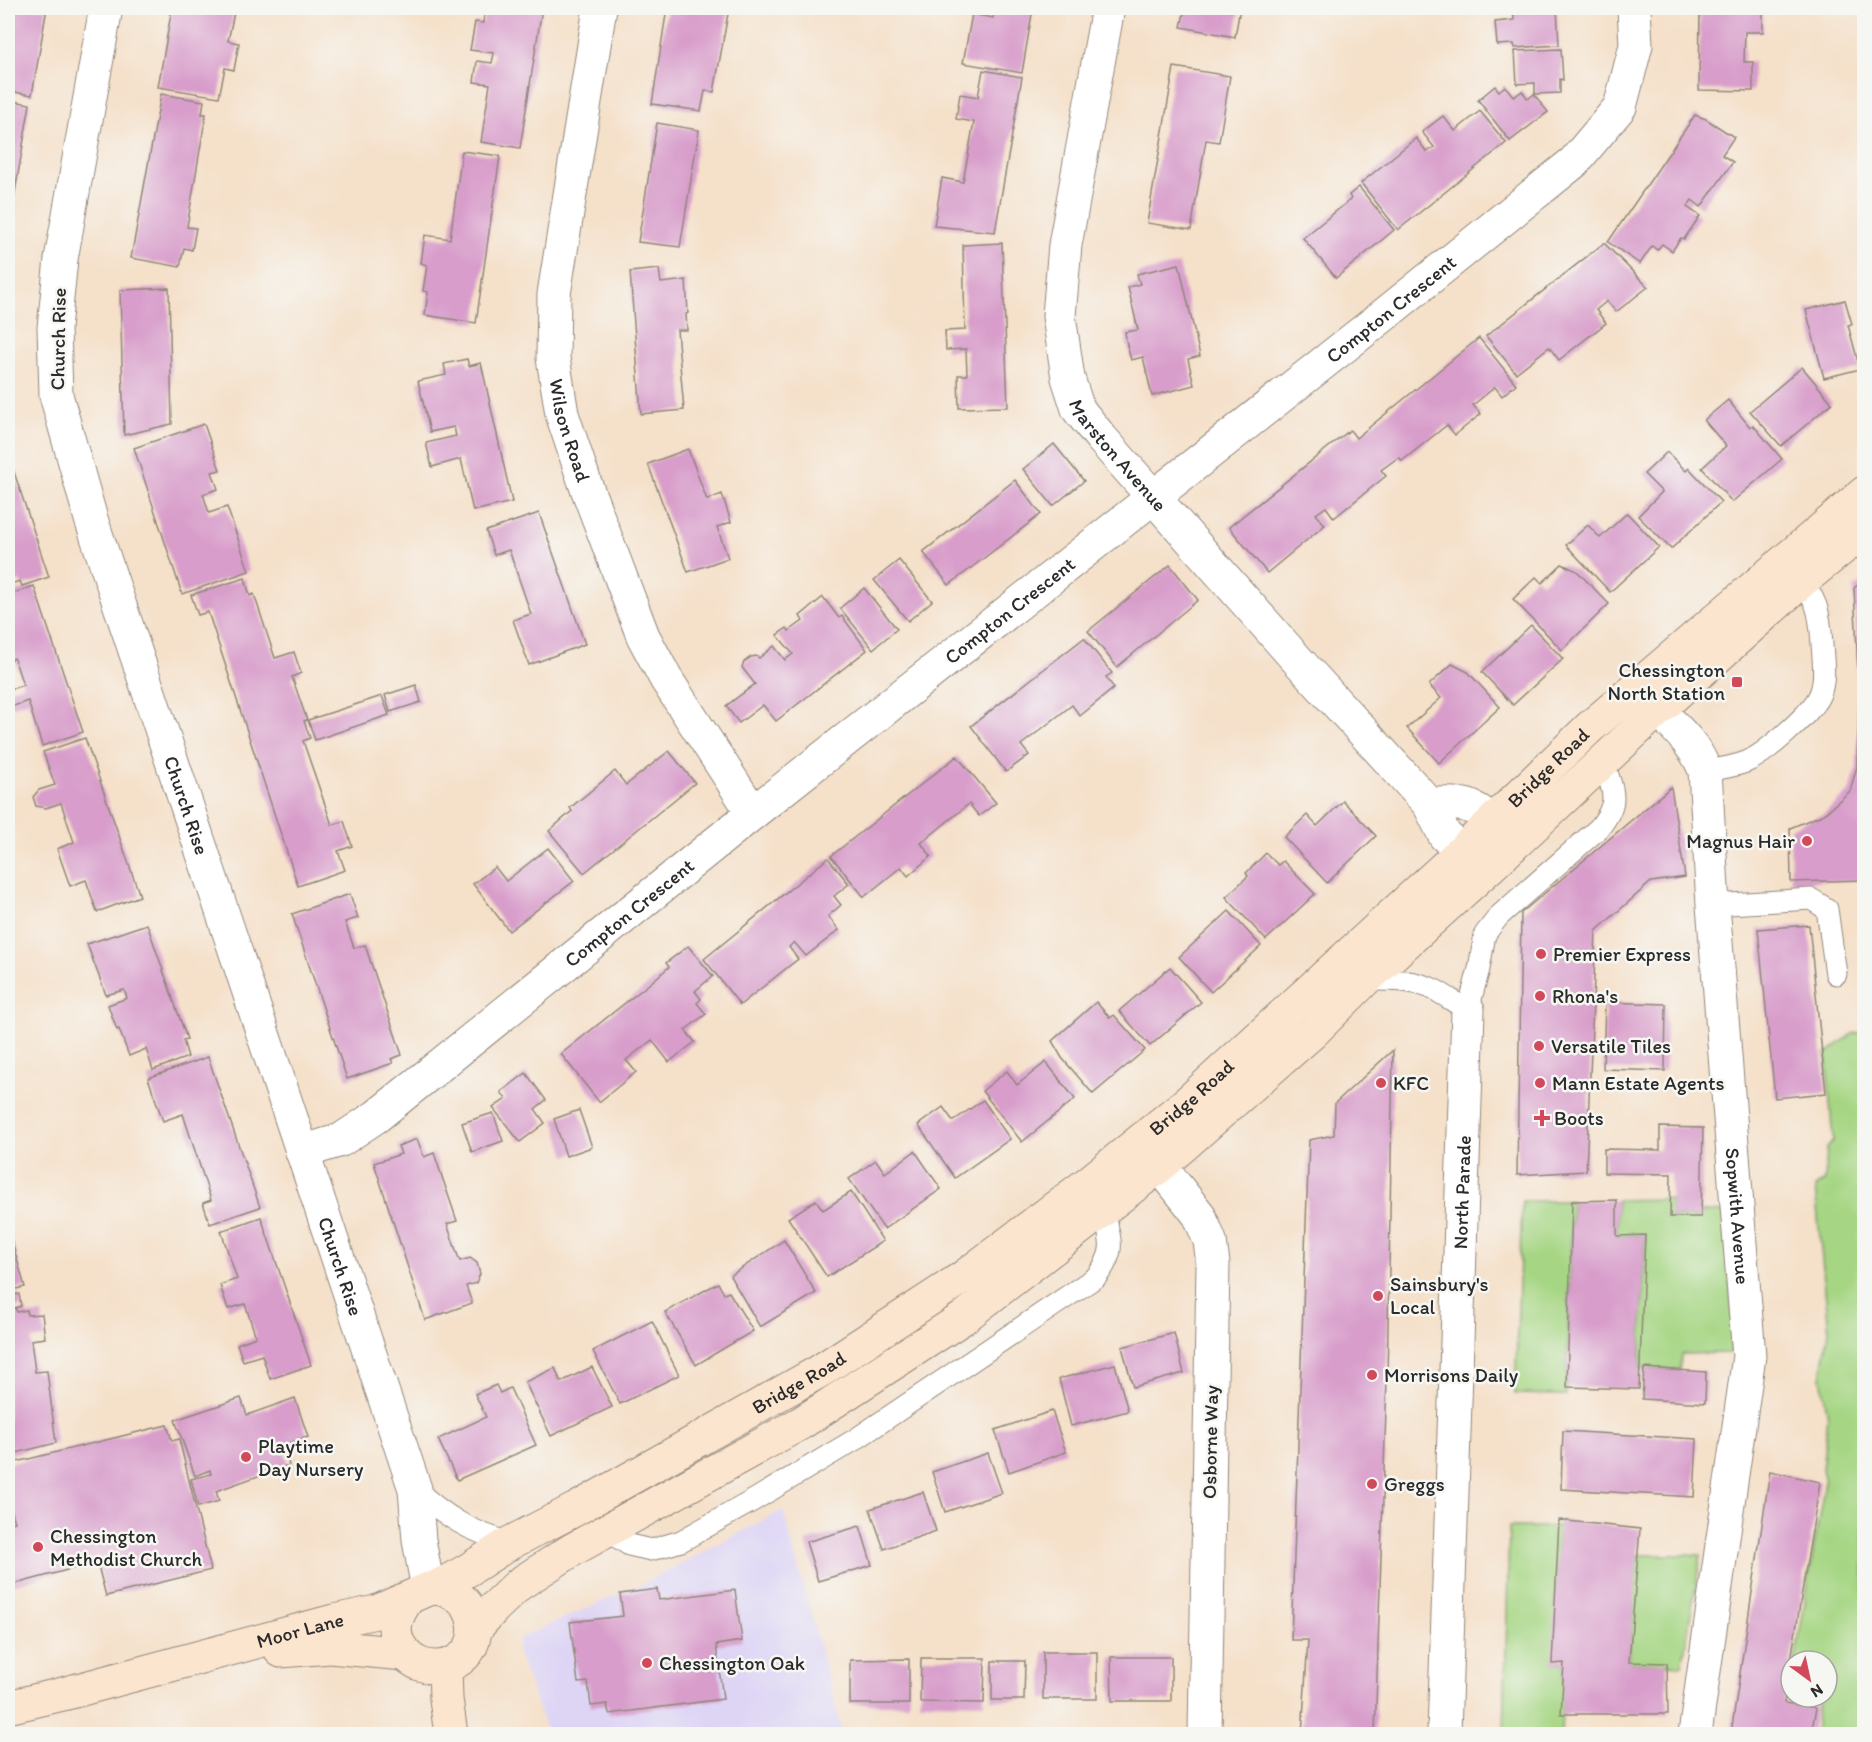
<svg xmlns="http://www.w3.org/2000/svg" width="1872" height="1742" font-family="Itim,sans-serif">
  <rect width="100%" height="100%" fill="#f6f6f2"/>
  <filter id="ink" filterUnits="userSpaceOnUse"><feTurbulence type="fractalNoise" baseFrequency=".0167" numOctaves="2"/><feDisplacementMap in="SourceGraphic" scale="12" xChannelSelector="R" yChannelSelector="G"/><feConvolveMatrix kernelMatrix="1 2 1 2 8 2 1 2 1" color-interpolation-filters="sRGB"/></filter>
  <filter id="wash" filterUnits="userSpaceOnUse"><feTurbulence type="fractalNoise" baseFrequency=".008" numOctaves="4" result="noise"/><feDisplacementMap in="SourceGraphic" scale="24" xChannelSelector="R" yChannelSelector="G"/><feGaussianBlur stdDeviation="1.35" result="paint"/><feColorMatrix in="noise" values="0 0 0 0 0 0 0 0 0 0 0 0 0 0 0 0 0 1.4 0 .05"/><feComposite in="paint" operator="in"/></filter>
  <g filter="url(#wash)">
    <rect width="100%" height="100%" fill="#f5e0c9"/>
    <polygon fill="#ded5f5" points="783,1510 843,1734 549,1734 547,1733 517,1650 520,1638 646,1582"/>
    <g fill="#a6d683" stroke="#688057" stroke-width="1.5">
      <polygon points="1864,1032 1864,1734 1815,1734 1818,1704 1789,1698 1791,1687 1791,1697 1827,1697 1827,1661 1795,1661 1825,1481 1822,1469 1828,1417 1821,1377 1829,1331 1815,1187 1825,1181 1827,1148 1833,1141 1826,1054 1852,1034"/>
      <polygon points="1670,1199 1671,1217 1700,1217 1701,1212 1724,1212 1734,1332 1730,1353 1681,1354 1680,1370 1644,1368 1640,1369 1645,1235 1617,1236 1617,1200"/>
      <polygon points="1522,1201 1572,1201 1566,1395 1515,1394"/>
      <polygon points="1509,1527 1559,1527 1553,1664 1564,1663 1561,1734 1504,1734"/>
      <polygon points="1637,1555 1701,1555 1682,1665 1629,1662"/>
    </g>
    <g id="blocks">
      <g fill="#d89dcb">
        <polygon points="8,8 47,8 32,95 8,91"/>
        <polygon points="172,8 235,8 228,41 239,43 234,70 225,68 219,97 158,87"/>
        <polygon points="485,8 542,8 520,148 481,142 490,84 474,82 477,61 492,63 494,53 470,50 475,22 483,23"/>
        <polygon points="667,8 729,8 714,92 705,91 701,111 652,104"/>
        <polygon points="996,8 1033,8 1022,73 963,63 972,14 993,18"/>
        <polygon points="1185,8 1245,8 1244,11 1240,8 1235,37 1181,27"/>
        <polygon points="1513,8 1557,8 1559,45 1515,48 1514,44 1497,45 1495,22 1514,20"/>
        <polygon points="1700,8 1763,8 1763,32 1745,32 1744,62 1753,62 1753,91 1699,90"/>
        <polygon points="1561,49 1563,80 1560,79 1560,93 1535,94 1535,83 1517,84 1515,51"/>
        <polygon points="1174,67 1230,76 1219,142 1206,140 1191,230 1147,223"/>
        <polygon points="983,70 1022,77 995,232 934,226 942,178 963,182 974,122 956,119 960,94 978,97"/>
        <polygon points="1495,86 1499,91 1505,86 1514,97 1522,91 1528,99 1534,94 1548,112 1510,141 1478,100"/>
        <polygon points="161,94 204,101 202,114 206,114 187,227 196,228 192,250 184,248 180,267 131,258"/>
        <polygon points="8,100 30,104 9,227 8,227"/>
        <polygon points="1480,111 1506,143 1398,230 1361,183 1416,138 1427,152 1430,150 1434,147 1422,132 1443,116 1455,131"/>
        <polygon points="1695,115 1706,119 1734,137 1722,155 1733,162 1701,207 1692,200 1687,207 1700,216 1684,239 1681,238 1672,251 1662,244 1657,250 1652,246 1640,264 1608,242"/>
        <polygon points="657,123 699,130 680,247 638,242"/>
        <polygon points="462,151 500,156 476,323 425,315 428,292 423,291 427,265 421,263 425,235 450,239"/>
        <polygon points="1359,187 1394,230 1336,278 1303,238 1351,199 1349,195"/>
        <polygon points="1002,243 1008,407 959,408 958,375 967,375 966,349 946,350 945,331 965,330 963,245"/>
        <polygon points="1604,243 1648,287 1616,312 1607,301 1596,310 1606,323 1559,360 1549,347 1516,373 1486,336"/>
        <polygon points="1179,264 1200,356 1188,359 1194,385 1152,396 1143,357 1131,360 1127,345 1125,332 1138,330 1128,287 1140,284 1137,274"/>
        <polygon points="659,269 661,283 686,280 688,313 686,314 687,330 677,330 684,410 641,414 630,272"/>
        <polygon points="169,288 172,424 124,435 120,290"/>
        <polygon points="1845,300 1852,324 1848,325 1860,369 1824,378 1806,310"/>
        <polygon points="1479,338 1516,384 1502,396 1495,387 1473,405 1481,414 1455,435 1447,425 1402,461 1399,457 1381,470 1386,476 1334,518 1326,507 1316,514 1325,525 1267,573 1229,527 1350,430 1356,438"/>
        <polygon points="467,359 469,366 481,363 512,502 473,511 461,459 432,467 426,443 456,436 454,427 430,432 418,381 446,375 444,364"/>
        <polygon points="1802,367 1832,403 1781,446 1750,411"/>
        <polygon points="1728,400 1750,427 1753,425 1782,459 1732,502 1702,468 1726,446 1704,420"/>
        <polygon points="204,424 220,470 212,472 218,489 203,494 209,513 227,507 249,571 182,594 134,448"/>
        <polygon points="1054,444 1084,481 1053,506 1023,469"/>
        <polygon points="688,449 707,500 722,494 731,522 717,527 728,558 688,572 648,464"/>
        <polygon points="1667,452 1686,471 1689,468 1721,502 1671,549 1638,516 1662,492 1644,474"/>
        <polygon points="8,454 49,577 22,586 20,581 8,585"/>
        <polygon points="1015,480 1041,514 949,585 923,552"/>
        <polygon points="539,513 585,644 529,665 513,620 531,614 509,550 494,555 486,531"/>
        <polygon points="1627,513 1659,547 1610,592 1566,545 1588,525 1600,538"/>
        <polygon points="899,560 932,601 908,621 874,580"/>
        <polygon points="1562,564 1577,571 1609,604 1562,650 1513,599 1536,577 1542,583"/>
        <polygon points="1170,565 1198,600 1117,667 1088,631"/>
        <polygon points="245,578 250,596 254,594 275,658 294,652 301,673 292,677 307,720 304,721 310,738 303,741 332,825 344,821 352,846 338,851 345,870 298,886 208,612 198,615 191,595"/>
        <polygon points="1864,580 1864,880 1791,882 1790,828 1824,814 1850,791 1857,767 1859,692 1854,588"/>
        <polygon points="34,586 83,732 42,746 28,701 8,708 8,690 23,685 14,658 8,661 8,595"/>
        <polygon points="864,588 897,629 873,649 840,608"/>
        <polygon points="823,597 839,618 842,616 867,650 776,721 763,705 739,723 726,706 755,684 744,670 742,667 744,662 751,657 756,656 759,658 774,646 785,660 793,654 777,635 787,628 789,631 803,621 800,616"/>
        <polygon points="1531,625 1563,659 1513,705 1482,672"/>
        <polygon points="1084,638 1112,673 1106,677 1114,688 1080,716 1072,705 1021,745 1029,755 1006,772 971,726"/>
        <polygon points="1452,664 1468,672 1500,707 1439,763 1407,728 1441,698 1429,685"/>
        <polygon points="416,685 421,702 390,712 385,695"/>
        <polygon points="382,696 389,715 315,740 308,720"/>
        <polygon points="85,738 140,896 97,912 86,880 70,886 57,849 74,842 61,803 46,808 36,806 33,797 39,790 55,785 43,752"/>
        <polygon points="669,751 695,783 584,873 549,831 572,811 570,808 615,771 626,785"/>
        <polygon points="957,756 996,803 979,816 969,804 921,843 931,856 908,876 901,867 864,897 831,856"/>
        <polygon points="1671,787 1685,877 1651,882 1596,931 1586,1171 1517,1175 1521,913"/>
        <polygon points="1343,801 1376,836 1327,883 1284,837 1307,815 1317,826"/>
        <polygon points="548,848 574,881 509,931 473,884 495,867 506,881"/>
        <polygon points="1266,853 1278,865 1283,861 1315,894 1266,940 1226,897 1248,876 1246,873"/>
        <polygon points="828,858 849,884 834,896 841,905 828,916 839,930 806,956 794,942 789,947 798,959 740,1005 704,959"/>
        <polygon points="350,894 358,918 345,922 354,948 365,945 402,1055 391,1059 393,1063 347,1079 292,914"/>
        <polygon points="1229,911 1261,946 1211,992 1179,957"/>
        <polygon points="147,924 187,1039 183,1040 188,1057 153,1070 146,1049 129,1056 119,1029 117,1030 108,1005 127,998 126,995 124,990 106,995 87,944"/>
        <polygon points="1809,925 1826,1093 1775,1098 1758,929"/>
        <polygon points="688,946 713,976 695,991 701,999 697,1003 706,1014 685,1030 695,1042 669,1062 652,1040 626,1060 636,1072 599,1102 561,1054 649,984 669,967 666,963"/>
        <polygon points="1170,967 1201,1002 1150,1046 1119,1011"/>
        <polygon points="1096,1002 1110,1018 1114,1015 1145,1050 1093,1094 1062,1058 1052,1041"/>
        <polygon points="1605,1002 1666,1004 1665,1071 1603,1069"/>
        <polygon points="1393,1050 1387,1380 1375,1734 1302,1734 1308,1640 1291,1640 1309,1140 1334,1135 1335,1103"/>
        <polygon points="208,1057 260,1207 210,1224 203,1203 211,1200 183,1114 163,1121 148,1078"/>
        <polygon points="1046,1062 1075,1099 1022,1142 982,1091 1007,1071 1017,1085"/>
        <polygon points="526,1073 546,1100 535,1109 545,1123 520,1142 493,1108 506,1099 501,1092"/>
        <polygon points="983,1100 1010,1139 955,1178 918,1125 943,1107 953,1121"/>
        <polygon points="579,1110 592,1147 566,1156 554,1119"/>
        <polygon points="493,1113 503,1141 472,1152 462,1123"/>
        <polygon points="1660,1127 1703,1128 1701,1217 1670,1217 1671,1174 1604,1173 1604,1149 1660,1150"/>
        <polygon points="417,1139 424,1157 434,1153 457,1221 447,1224 458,1256 460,1261 470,1258 477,1263 480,1274 476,1283 466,1286 472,1303 425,1320 374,1163 401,1154 398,1146"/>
        <polygon points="915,1151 941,1189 884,1229 849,1179 876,1160 885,1173"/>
        <polygon points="851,1192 883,1241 827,1277 788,1218 816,1200 823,1210"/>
        <polygon points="1617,1200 1617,1236 1645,1235 1639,1389 1567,1387 1572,1201"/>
        <polygon points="261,1217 311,1365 270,1379 262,1355 243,1361 237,1344 256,1337 245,1304 228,1309 220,1285 237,1279 221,1231"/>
        <polygon points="8,1228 25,1287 8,1291"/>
        <polygon points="784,1240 816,1293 760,1327 730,1276"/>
        <polygon points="718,1283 724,1294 729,1292 753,1331 696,1365 665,1312"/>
        <polygon points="19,1294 21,1306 15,1308 17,1312 27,1310 27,1315 42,1314 45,1338 31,1340 35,1372 47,1371 56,1443 8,1455 8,1296"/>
        <polygon points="652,1321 679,1375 620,1404 593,1351"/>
        <polygon points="1174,1333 1184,1373 1133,1387 1122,1347"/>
        <polygon points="1115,1364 1128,1411 1071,1426 1059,1379"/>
        <polygon points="592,1367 612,1407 551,1436 525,1382 555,1368 561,1382"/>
        <polygon points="1644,1368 1706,1372 1705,1403 1642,1399"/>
        <polygon points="496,1385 500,1393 510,1388 536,1445 457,1480 438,1439 486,1417 475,1394"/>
        <polygon points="241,1398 247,1415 295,1398 308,1437 282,1445 289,1465 216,1491 219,1501 198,1507 191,1479 211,1474 210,1470 195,1476 175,1420"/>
        <polygon points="1052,1411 1066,1452 1009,1472 995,1430"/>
        <polygon points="167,1425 172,1441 179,1439 211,1570 106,1596 97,1562 8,1586 8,1524 15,1522 8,1499 8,1464"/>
        <polygon points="1563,1431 1697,1439 1694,1497 1561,1489"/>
        <polygon points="988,1453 1002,1493 945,1512 932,1472"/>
        <polygon points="1770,1471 1820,1482 1784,1703 1816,1708 1811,1734 1731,1734"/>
        <polygon points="923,1492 936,1531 884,1549 870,1509"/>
        <polygon points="1559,1520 1640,1529 1629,1662 1667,1663 1668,1714 1561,1714 1564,1663 1552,1664"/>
        <polygon points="860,1526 872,1565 818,1581 806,1542"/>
        <polygon points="657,1589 659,1600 735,1590 742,1641 716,1645 723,1699 609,1714 607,1704 591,1706 588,1682 578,1683 570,1622 623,1616 620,1594"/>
        <rect x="1043" y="1652" width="54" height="47"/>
        <polygon points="1111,1657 1171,1657 1171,1701 1112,1701"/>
        <polygon points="921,1658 985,1658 984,1703 920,1702"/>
        <polygon points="909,1659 909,1704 850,1704 850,1660"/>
        <polygon points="992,1661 1025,1661 1024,1700 992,1700"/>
      </g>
    </g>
  </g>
  <g filter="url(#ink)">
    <use href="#blocks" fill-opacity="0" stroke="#90867a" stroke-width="1.5"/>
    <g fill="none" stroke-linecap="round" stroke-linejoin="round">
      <defs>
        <g id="lane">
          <path d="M1705,771C1719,769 1733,767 1746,762C1764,755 1813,712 1820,694C1826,679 1823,660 1822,644C1820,611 1817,598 1795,573"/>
          <polyline points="1713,905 1811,899 1827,909 1836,974"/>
          <path d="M1365,980C1388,980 1413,979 1435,990C1446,996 1457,1004 1468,1010L1479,969L1485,934L1499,916L1599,828C1621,801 1613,791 1603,761"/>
          <path d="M415,1489C447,1518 469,1531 510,1543"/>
          <path d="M608,1531L629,1545L651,1550L681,1541L754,1500L856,1439L1096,1277C1117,1252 1111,1240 1103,1211"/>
        </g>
        <g id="street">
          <path id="s1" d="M106,8L61,259L54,328L56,395L91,519L415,1489L419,1540L428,1589"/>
          <path id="s2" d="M600,8L554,294L553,358L562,414L585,483L643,636L666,679L753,813"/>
          <path id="s3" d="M1108,8L1065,245L1059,316L1068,378L1078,409L1102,439L1291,653L1429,804L1445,836L1476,861L1488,864"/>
          <path id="s4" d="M1658,710C1677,729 1696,746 1705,771L1713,905L1749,1356L1695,1734"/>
          <path d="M1429,804C1462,804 1466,800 1493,821"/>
          <path id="s5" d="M302,1152L341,1140L377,1116L753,813L1379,319L1574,162L1620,107L1636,45L1634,8"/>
          <polyline points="1160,1166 1199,1215 1210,1241 1213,1264 1205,1734"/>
          <path id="s6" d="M1444,1734L1468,1010"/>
        </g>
        <g id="secondary">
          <path id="s7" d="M435,1588L468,1570L510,1543L576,1509L820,1371L965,1276L1088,1183L1189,1101L1462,851L1589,728L1864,493"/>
          <polyline points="475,1629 493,1609 519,1584 572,1550 801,1423 963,1318 1160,1166 1313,1032 1365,980 1492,865 1658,710 1802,581 1864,531"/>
          <polyline points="281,1651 330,1647 404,1654"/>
          <polyline points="445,1667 446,1699 451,1734"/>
          <path id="s8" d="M8,1707L63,1694L334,1621L376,1612L428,1589C439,1587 449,1590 458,1597C467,1603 472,1612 474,1623C481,1667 421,1684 400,1646C390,1630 397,1614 407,1600"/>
        </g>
      </defs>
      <use href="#lane" stroke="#90867a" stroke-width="23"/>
      <use href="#street" stroke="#90867a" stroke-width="35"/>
      <use href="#secondary" stroke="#90867a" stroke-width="35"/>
      <use href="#lane" stroke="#fff" stroke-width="21"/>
      <use href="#street" stroke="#fff" stroke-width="33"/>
      <use href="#secondary" stroke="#fce5cf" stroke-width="33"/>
    </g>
  </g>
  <g fill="#d1495b" stroke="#f6f6f2" stroke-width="2">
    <rect x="1731" y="676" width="12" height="12" rx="3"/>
    <circle cx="1807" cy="841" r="6"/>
    <circle cx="1541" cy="954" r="6"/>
    <circle cx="1540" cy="996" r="6"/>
    <circle cx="1539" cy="1046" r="6"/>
    <circle cx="1381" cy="1083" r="6"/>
    <circle cx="1540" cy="1083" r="6"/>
    <path d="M1539 1109h6v6h6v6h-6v6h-6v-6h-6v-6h6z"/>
    <circle cx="1378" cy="1296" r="6"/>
    <circle cx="1372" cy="1375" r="6"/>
    <circle cx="246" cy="1457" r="6"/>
    <circle cx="1372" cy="1484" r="6"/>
    <circle cx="38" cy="1547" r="6"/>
    <circle cx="647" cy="1663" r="6"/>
  </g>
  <g text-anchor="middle" stroke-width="5" stroke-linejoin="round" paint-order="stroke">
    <g font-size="20" fill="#2b2b2b" stroke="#f6f6f2">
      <text dy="7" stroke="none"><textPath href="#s5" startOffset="1380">Compton Crescent</textPath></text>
      <text transform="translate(58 339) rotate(-89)" y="7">Church Rise</text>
      <text dy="7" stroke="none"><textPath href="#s2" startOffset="428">Wilson Road</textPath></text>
      <text dy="7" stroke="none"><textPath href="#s3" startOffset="468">Marston Avenue</textPath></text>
      <text dy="7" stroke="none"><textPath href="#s5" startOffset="894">Compton Crescent</textPath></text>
      <text dy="7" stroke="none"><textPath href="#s7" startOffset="1390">Bridge Road</textPath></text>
      <text dy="7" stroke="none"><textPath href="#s1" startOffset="822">Church Rise</textPath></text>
      <text dy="7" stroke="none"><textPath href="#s5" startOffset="408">Compton Crescent</textPath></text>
      <text dy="7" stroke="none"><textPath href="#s7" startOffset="904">Bridge Road</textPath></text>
      <text dy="7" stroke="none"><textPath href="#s6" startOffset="542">North Parade</textPath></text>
      <text dy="7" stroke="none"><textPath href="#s4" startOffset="524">Sopwith Avenue</textPath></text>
      <text dy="7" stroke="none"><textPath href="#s1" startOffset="1308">Church Rise</textPath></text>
      <text dy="7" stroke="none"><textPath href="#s7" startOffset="418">Bridge Road</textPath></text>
      <text transform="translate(1210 1442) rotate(-89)" y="7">Osborne Way</text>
      <text dy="7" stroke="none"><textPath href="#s8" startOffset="302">Moor Lane</textPath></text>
    </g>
    <g font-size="20" fill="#2b2b2b" stroke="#f6f6f2" text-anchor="start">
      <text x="1725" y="677" text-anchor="end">Chessington<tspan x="1725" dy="23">North Station</tspan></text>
      <text x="1795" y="848" text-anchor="end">Magnus Hair</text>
      <text x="1553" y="961">Premier Express</text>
      <text x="1552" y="1003">Rhona's</text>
      <text x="1551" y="1053">Versatile Tiles</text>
      <text x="1393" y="1090">KFC</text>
      <text x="1552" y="1090">Mann Estate Agents</text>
      <text x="1554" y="1125">Boots</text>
      <text x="1390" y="1291">Sainsbury's<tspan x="1390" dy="23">Local</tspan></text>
      <text x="1384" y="1382">Morrisons Daily</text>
      <text x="258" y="1453">Playtime<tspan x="258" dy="23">Day Nursery</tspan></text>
      <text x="1384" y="1491">Greggs</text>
      <text x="50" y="1543">Chessington<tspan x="50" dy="23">Methodist Church</tspan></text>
      <text x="659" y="1670">Chessington Oak</text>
    </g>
  </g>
  <rect width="1872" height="1742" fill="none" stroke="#f6f6f2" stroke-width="30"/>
  <g transform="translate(1809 1679) rotate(147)"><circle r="28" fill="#f6f6f2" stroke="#a5a5a2" stroke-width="1.5"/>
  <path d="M0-4.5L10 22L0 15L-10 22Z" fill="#d1495b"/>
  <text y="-9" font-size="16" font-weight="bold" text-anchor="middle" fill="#2b2b2b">N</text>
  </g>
</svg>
